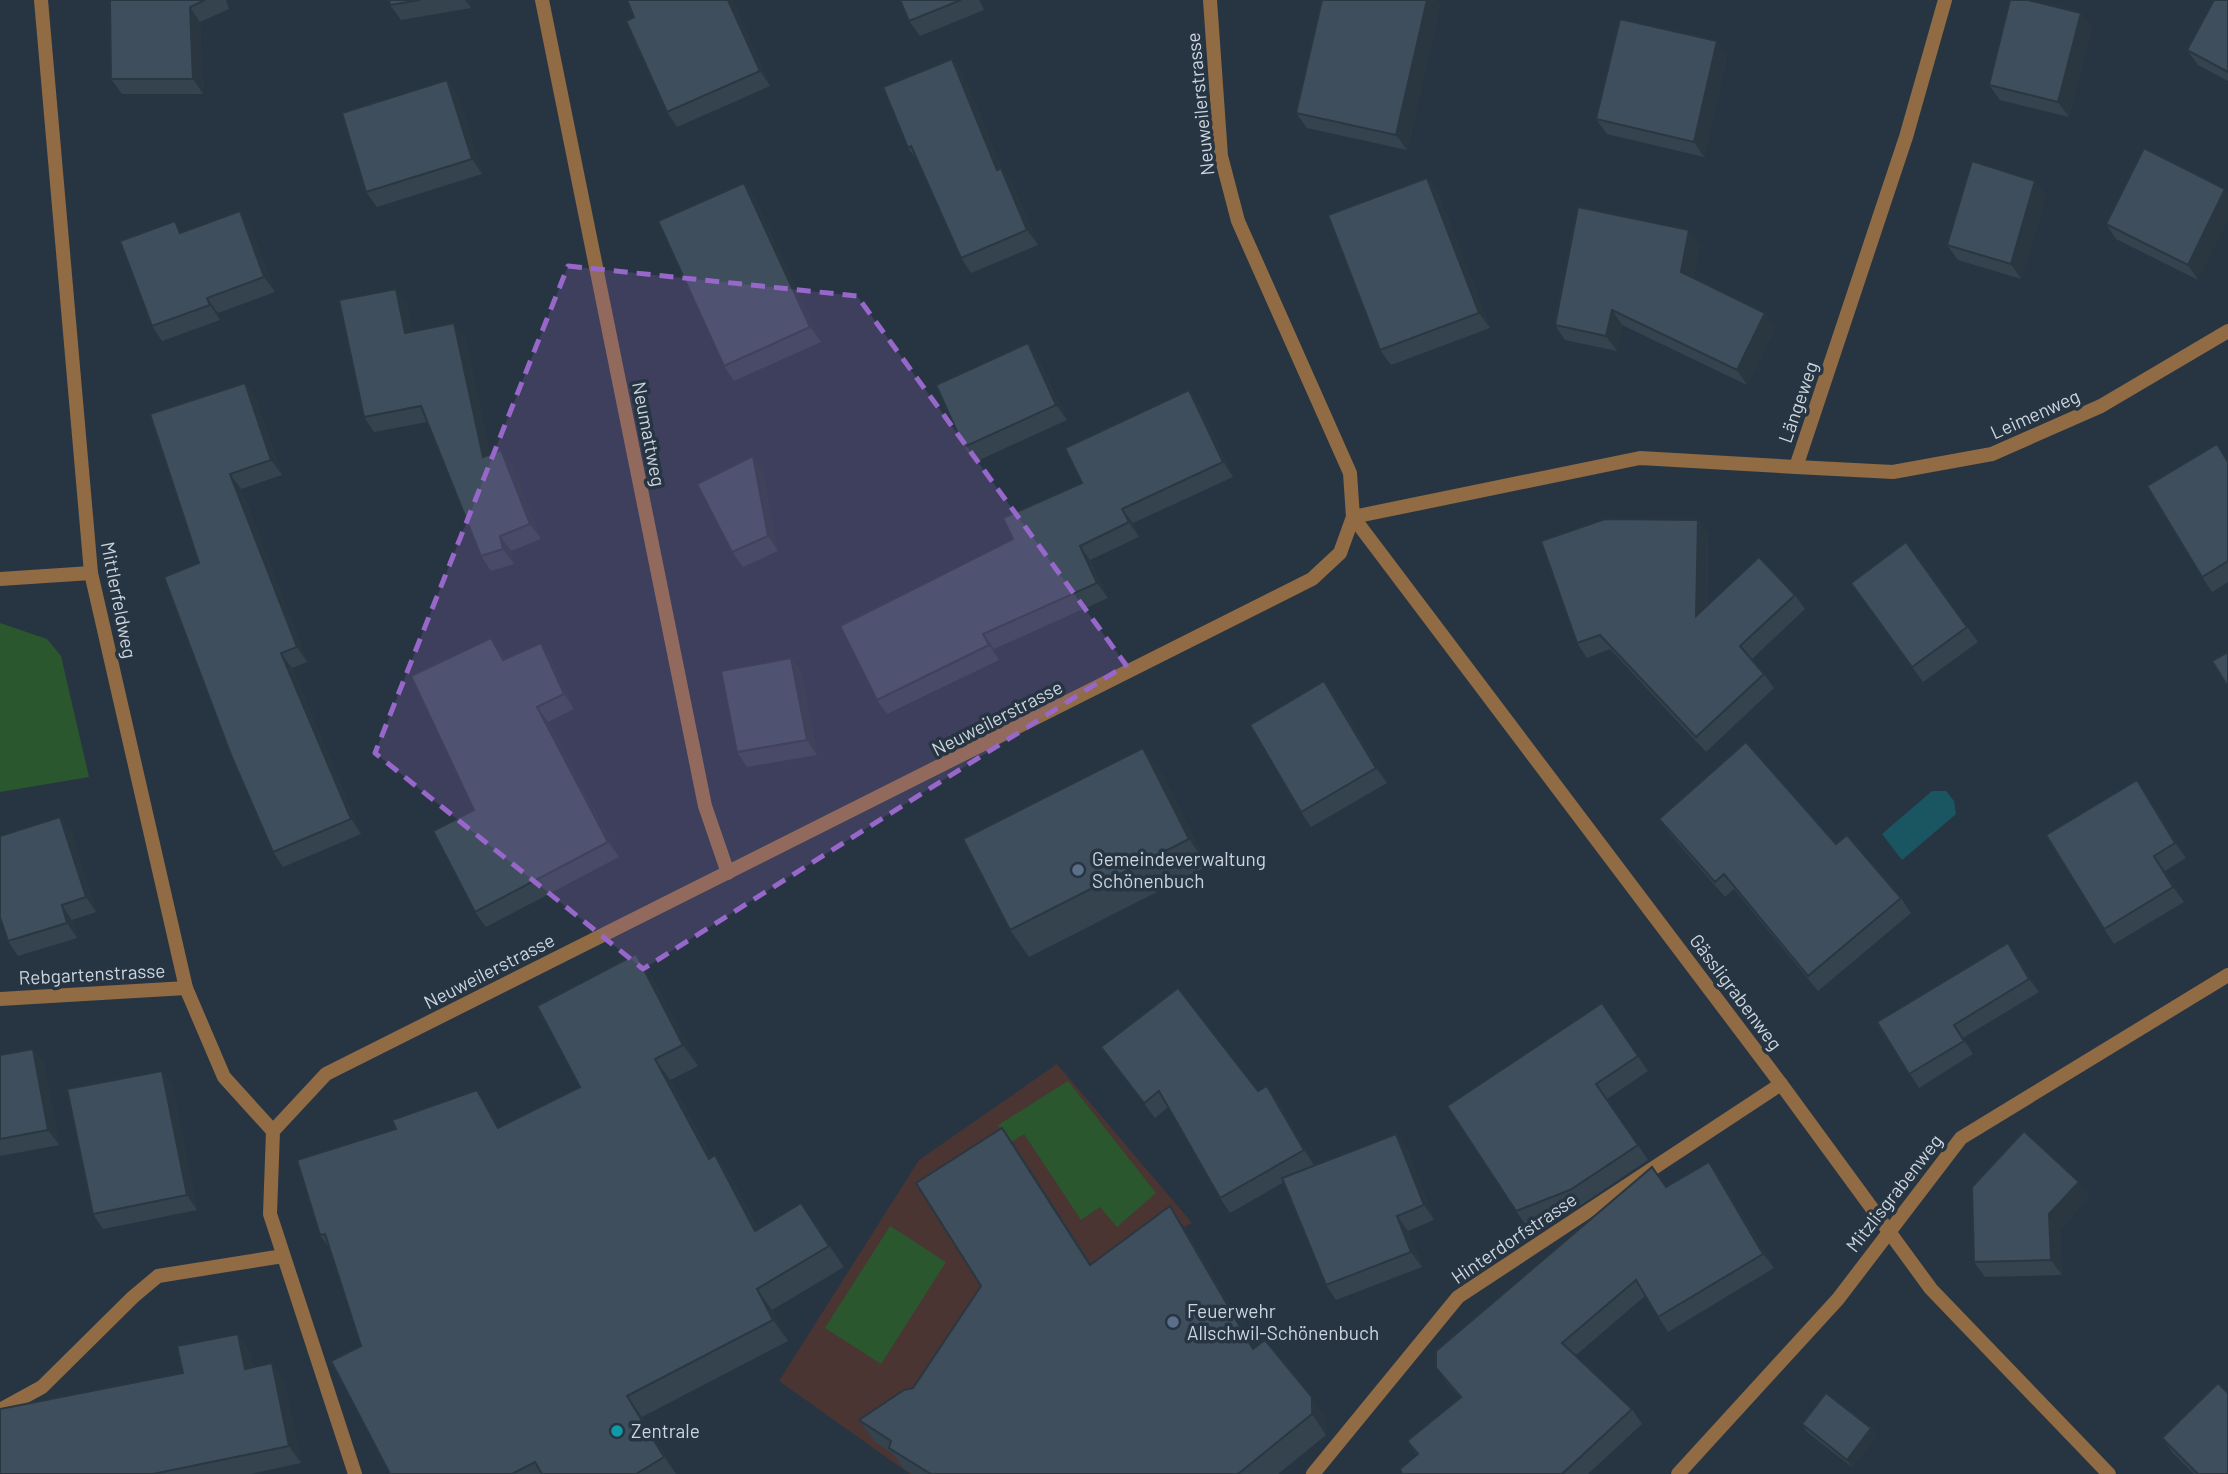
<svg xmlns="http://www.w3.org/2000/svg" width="2228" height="1474" font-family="Barlow,sans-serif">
  <rect width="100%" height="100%" fill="#273543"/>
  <polygon fill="#4a3533" points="1057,1064 1192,1223 1184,1227 1086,1474 910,1474 779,1381 919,1160"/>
  <g fill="#2a572d">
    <polygon points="0,623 47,639 61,656 89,777 0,792"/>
    <polygon points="1068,1081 1156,1193 1117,1227 1100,1207 1081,1220 1024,1134 1010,1143 998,1125"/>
    <polygon points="890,1226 946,1262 881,1364 825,1328"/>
  </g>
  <polygon fill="#1a5661" points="1932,791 1946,791 1954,801 1956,814 1902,860 1882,834"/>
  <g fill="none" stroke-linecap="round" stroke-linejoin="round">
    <g stroke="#916b43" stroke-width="14">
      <polyline points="41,0 91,573 186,988 224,1077 273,1131"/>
      <polyline points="542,0 705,806 728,873"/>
      <polyline points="1945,0 1906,137 1796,467 1640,458 1353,517 1781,1084 1931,1289 2109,1474"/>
      <polyline points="1796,467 1893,472 1992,454 2101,406 2228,331"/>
      <polyline points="0,579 91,573"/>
      <polyline points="0,999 186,988"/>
      <polyline points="0,1410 42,1387 133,1297 158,1276 283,1256"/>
      <polyline points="1313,1474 1458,1297 1781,1084"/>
      <polyline points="1678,1474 1838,1299 1961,1138 2228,975"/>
    </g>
    <polyline stroke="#916b43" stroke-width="14" points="355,1474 270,1214 273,1131 326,1074 1312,579 1340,553 1353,517 1350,473 1238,221 1221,156 1210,0"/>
  </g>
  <g fill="#35434f">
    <polygon points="110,0 226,0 229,9 200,22 203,94 122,94 111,79"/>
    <polygon points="389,0 469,0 471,8 401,20 390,5"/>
    <polygon points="732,0 770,86 677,127 667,112 634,17"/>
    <polygon points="900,0 979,0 984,10 920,36 909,21"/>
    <polygon points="1322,0 1436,0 1440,5 1407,150 1307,128 1296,113"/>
    <polygon points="2228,0 2228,81 2198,65 2187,50"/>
    <polygon points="2092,28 2069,117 2000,100 1989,85"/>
    <polygon points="1717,41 1727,56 1704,157 1607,134 1596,119"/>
    <polygon points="952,59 963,74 1001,168 1012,183 1038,245 971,273 961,258 918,162 908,148"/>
    <polygon points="458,95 482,174 377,207 366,192"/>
    <polygon points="2144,148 2198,280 2116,239 2106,224"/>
    <polygon points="1427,178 1438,193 1490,328 1391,365 1380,350"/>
    <polygon points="2035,181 2046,196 2021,279 1958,260 1947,245"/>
    <polygon points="744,183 754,198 821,342 734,381 724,366"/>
    <polygon points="250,226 275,292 218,313 220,320 162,341 152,326 183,232"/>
    <polygon points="1700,245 1693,278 1765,313 1775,328 1747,385 1622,325 1617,351 1565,340 1555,325"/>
    <polygon points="406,304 412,332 465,338 490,454 501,450 512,465 541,539 511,551 514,564 491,571 481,556 427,422 374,432 364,417"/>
    <polygon points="1038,358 1067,420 975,462 964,447"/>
    <polygon points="245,383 255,398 282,475 241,489 307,662 292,668 361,834 283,867 273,852 199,563"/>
    <polygon points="1199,405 1233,477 1133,523 1139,537 1090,560 1108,598 994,649 999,660 887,714 877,700 1013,539 1082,483"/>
    <polygon points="2228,460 2228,582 2212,592 2202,577"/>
    <polygon points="763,471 778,551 743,567 732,552"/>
    <polygon points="1698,520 1708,534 1707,606 1795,595 1805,609 1752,659 1764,674 1774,688 1706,752 1610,649 1587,658 1577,643"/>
    <polygon points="1906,542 1978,642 1923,682 1851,583"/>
    <polygon points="491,638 505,659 541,643 551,658 574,709 548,722 619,857 486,927 475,912 474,810"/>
    <polygon points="791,658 802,673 817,755 747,767 737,752"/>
    <polygon points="1324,681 1335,696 1387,783 1311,827 1301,812"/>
    <polygon points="1143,748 1162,775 1208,866 1029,957 1010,930"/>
    <polygon points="2147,795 2186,858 2165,871 2184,902 2114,944 2104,929"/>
    <polygon points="1659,819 1836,844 1901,898 1911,913 1818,991 1734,889 1725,897 1670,834"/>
    <polygon points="71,832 96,912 72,920 77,938 18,956 8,941"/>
    <polygon points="2017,956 2039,992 1963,1038 1973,1054 1919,1088 1877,1022"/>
    <polygon points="651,976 698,1066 670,1080 711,1157 715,1155 730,1176 758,1229 816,1224 844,1267 772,1310 788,1341 642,1417 676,1474 390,1474 361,1346 329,1248 320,1235 491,1111 500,1127 580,1087"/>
    <polygon points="1602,1003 1648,1071 1607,1099 1648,1160 1581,1205 1527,1226 1516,1211"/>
    <polygon points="1101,1047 1258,1091 1267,1086 1278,1101 1314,1165 1306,1169 1407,1149 1434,1220 1408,1231 1422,1267 1336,1300 1326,1285 1284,1182 1230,1213 1220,1198 1168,1107 1155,1118"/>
    <polygon points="33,1049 44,1064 59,1145 0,1156 0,1055"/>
    <polygon points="162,1071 172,1086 197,1210 103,1229 93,1214"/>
    <polygon points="1002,1128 1017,1149 1091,1264 1184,1227 1255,1348 1326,1418 1326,1435 1278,1474 912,1474 904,1469 894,1455 874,1441 859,1420 913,1388 981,1286"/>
    <polygon points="1709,1162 1719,1177 1774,1268 1668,1332 1645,1296 1575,1356 1632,1409 1642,1424 1588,1474 1402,1474 1417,1456 1407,1441 1460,1398 1447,1383 1436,1368 1666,1187"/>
    <polygon points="2089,1197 2060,1229 2062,1275 1985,1277 1974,1262"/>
    <polygon points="250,1352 253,1367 284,1381 301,1463 251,1474 0,1474 183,1373"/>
    <polygon points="1802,1424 1871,1428 1877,1436 1852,1467 1807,1432"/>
    <polygon points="2162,1438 2228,1474 2194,1474 2173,1453"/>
  </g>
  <g fill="#2b3740">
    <polygon points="465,0 469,0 471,8"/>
    <polygon points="728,0 732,0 770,86 760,71"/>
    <polygon points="1427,0 1436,0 1440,5 1407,150 1396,135"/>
    <polygon points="190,7 200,22 203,94 193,79"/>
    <polygon points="2081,13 2092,28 2069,117 2058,102"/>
    <polygon points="1717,41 1727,56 1704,157 1694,142"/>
    <polygon points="952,59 963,74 1008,185 997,170"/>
    <polygon points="447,80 458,95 482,174 472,159"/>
    <polygon points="1001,168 1012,183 1038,245 1027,230"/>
    <polygon points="1427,178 1438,193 1490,328 1479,313"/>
    <polygon points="2035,181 2046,196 2021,279 2011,264"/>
    <polygon points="744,183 754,198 821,342 810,327"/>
    <polygon points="2225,189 2228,193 2228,220 2198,280 2188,265"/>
    <polygon points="240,211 250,226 275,292 264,277"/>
    <polygon points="1689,230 1700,245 1691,287 1681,272"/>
    <polygon points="396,289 406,304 415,348 405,333"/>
    <polygon points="207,298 218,313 220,320 210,305"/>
    <polygon points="1612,310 1622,325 1617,351 1606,336"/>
    <polygon points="1765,313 1775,328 1747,385 1737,370"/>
    <polygon points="454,323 465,338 494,472 483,457"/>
    <polygon points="1028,343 1038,358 1067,420 1056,405"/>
    <polygon points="245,383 255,398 282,475 271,460"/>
    <polygon points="1189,390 1199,405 1233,477 1223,462"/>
    <polygon points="501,450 512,465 541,539 530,524"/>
    <polygon points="753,456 763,471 778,551 768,536"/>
    <polygon points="230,474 241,489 307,662 297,647"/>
    <polygon points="1122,509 1133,523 1139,537 1129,522"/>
    <polygon points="1698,520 1708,534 1706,630 1696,616"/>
    <polygon points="500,536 511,551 514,564 503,549"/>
    <polygon points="1080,546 1090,560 1108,598 1097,583"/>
    <polygon points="983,634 994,649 999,660 989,645"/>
    <polygon points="491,638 501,653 513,675 503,660"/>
    <polygon points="541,643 551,658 574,709 564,694"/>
    <polygon points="281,653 292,668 361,834 351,819"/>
    <polygon points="791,658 802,673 817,755 807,740"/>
    <polygon points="1324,681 1335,696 1387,783 1376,768"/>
    <polygon points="537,707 548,722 619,857 608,842"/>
    <polygon points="1143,748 1162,775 1208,866 1189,839"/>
    <polygon points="2137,780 2147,795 2186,858 2175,843"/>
    <polygon points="60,817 71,832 96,912 86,897"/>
    <polygon points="2154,856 2165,871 2184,902 2173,887"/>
    <polygon points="62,905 72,920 77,938 67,923"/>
    <polygon points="2008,943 2017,956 2039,992 2029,979"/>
    <polygon points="636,954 651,976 698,1066 683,1045"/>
    <polygon points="33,1049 44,1064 59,1145 48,1130"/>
    <polygon points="655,1059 670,1080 723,1180 709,1159"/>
    <polygon points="162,1071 172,1086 197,1210 187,1195"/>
    <polygon points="1267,1086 1278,1101 1314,1165 1304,1150"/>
    <polygon points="477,1090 491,1111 513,1149 498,1128"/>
    <polygon points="1002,1128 1017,1149 1105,1286 1090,1265"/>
    <polygon points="1396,1134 1407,1149 1434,1220 1424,1205"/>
    <polygon points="715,1155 730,1176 770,1252 755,1231"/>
    <polygon points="1709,1162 1719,1177 1774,1268 1763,1254"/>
    <polygon points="2079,1182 2089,1197 2060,1229 2062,1275 2051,1260 2049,1214"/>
    <polygon points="801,1203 816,1224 844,1267 829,1246"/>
    <polygon points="1170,1206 1184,1227 1268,1370 1253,1349"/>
    <polygon points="1397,1216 1408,1231 1422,1267 1411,1252"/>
    <polygon points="757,1289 772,1310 788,1341 773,1320"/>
    <polygon points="238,1334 250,1352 257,1387 245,1369"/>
    <polygon points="272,1363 284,1381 301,1463 289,1446"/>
    <polygon points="627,1396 642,1417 676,1474 664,1457"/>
    <polygon points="1312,1397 1326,1418 1326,1435 1312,1414"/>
    <polygon points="1871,1428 1877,1436 1852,1467 1847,1460"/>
  </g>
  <g fill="#3e4e5c" stroke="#2b3740" stroke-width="2">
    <polygon points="110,0 205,0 190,7 193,79 111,79"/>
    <polygon points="389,0 420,0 390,5"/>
    <polygon points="627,0 728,0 760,71 667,112 626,21 634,17"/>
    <polygon points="900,0 961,0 909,21"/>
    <polygon points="1322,0 1427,0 1396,135 1296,113"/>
    <polygon points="2010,0 2028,0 2081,13 2058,102 1989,85"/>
    <polygon points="2214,0 2228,0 2228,72 2187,50"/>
    <polygon points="1620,19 1717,41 1694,142 1596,119"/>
    <polygon points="952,59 997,170 1001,168 1027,230 961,258 911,146 908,148 883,87"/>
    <polygon points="447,80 472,159 366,192 342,113"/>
    <polygon points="2144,148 2225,189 2188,265 2106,224"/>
    <polygon points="1972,161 2035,181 2011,264 1947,245"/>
    <polygon points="1427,178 1479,313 1380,350 1328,215"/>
    <polygon points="744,183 810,327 724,366 658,221"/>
    <polygon points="1578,207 1689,230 1681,272 1765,313 1737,370 1612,310 1606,336 1555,325"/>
    <polygon points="240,211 264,277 207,298 210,305 152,326 120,241 175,221 180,233"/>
    <polygon points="396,289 405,333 454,323 483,457 501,450 530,524 500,536 503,549 481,556 421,406 364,417 339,300"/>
    <polygon points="1028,343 1056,405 964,447 936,385"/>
    <polygon points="245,383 271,460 230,474 297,647 281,653 351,819 273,852 231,755 164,577 199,563 150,414"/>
    <polygon points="1189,390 1223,462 1122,509 1129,522 1080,546 1097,583 983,634 989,645 877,700 840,626 1013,539 1003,518 1082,483 1065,448"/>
    <polygon points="2217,444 2228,462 2228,561 2202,577 2147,486"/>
    <polygon points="753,456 768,536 732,552 697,484"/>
    <polygon points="1605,519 1698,520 1696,616 1759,557 1795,595 1740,646 1764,674 1696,737 1600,635 1577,643 1541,541"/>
    <polygon points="1906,542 1967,627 1912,667 1851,583"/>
    <polygon points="491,638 503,660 541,643 564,694 537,707 608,842 475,912 433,831 474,810 411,676"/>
    <polygon points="2228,652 2228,687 2212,661"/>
    <polygon points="791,658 807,740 737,752 721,671"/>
    <polygon points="1324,681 1376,768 1301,812 1250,725"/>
    <polygon points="1746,742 1836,844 1847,835 1901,898 1808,976 1724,874 1715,882 1659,819"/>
    <polygon points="1143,748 1189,839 1010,930 963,839"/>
    <polygon points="2137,780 2175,843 2154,856 2173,887 2104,929 2046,835"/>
    <polygon points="60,817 86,897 62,905 67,923 8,941 0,917 0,836"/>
    <polygon points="2008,943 2029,979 1954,1025 1964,1041 1909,1074 1877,1022"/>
    <polygon points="636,954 683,1045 655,1059 709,1159 715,1155 755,1231 801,1203 829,1246 757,1289 773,1320 627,1396 664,1457 636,1474 542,1474 535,1462 512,1474 390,1474 331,1361 361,1346 325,1234 320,1235 297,1160 396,1129 392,1120 477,1090 498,1128 580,1087 537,1006"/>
    <polygon points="1178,988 1258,1091 1267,1086 1304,1150 1220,1198 1159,1091 1144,1103 1101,1047"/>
    <polygon points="1602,1003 1638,1056 1596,1084 1638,1145 1570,1190 1516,1211 1447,1106"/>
    <polygon points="33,1049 48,1130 0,1139 0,1055"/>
    <polygon points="162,1071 187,1195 93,1214 67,1089"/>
    <polygon points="1002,1128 1090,1265 1170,1206 1253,1349 1265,1340 1312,1397 1312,1414 1238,1474 931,1474 889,1448 891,1441 859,1420 904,1390 913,1388 981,1286 916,1183"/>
    <polygon points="2024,1131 2079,1182 2049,1214 2051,1260 1974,1262 1972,1187"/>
    <polygon points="1396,1134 1424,1205 1397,1216 1411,1252 1326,1285 1282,1178"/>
    <polygon points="1709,1162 1763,1254 1658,1317 1636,1280 1562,1343 1632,1409 1562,1474 1402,1474 1400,1469 1418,1454 1407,1441 1461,1397 1436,1368 1436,1351 1652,1167 1666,1187"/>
    <polygon points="238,1334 245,1369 272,1363 289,1446 153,1474 0,1474 0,1409 183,1373 177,1346"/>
    <polygon points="2218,1383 2228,1393 2228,1474 2198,1474 2162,1438"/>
    <polygon points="1826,1393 1871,1428 1847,1460 1802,1424"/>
  </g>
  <path fill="#9767ca" fill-opacity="0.2" stroke="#9767ca" stroke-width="5" stroke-dasharray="14 9" stroke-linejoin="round" d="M568,266L857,296L1126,665L643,969L375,753Z"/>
  <g fill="#5c6f8a" stroke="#273543" stroke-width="2.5">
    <circle cx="1078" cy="870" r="7"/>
    <circle cx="1173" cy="1322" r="7"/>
  </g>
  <circle fill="#0f9aa8" stroke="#273543" stroke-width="2.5" cx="617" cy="1431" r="7"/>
  <g text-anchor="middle" stroke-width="7" stroke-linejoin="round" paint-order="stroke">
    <g font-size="19" fill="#ccd5de" stroke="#273543">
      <text transform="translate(1200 104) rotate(-96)" y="7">Neuweilerstrasse</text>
      <text transform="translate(1798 402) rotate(-71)" y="7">Längeweg</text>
      <text transform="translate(2035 414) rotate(-24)" y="7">Leimenweg</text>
      <text transform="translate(649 434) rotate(79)" y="7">Neumattweg</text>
      <text transform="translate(119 600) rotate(79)" y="7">Mittlerfeldweg</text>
      <text transform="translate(997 718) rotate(-27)" y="7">Neuweilerstrasse</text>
      <text transform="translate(489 971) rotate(-27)" y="7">Neuweilerstrasse</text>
      <text transform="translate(92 974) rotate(-3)" y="7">Rebgartenstrasse</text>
      <text transform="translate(1736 992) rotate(53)" y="7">Gässligrabenweg</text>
      <text transform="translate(1894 1193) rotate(-52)" y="7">Mitzlisgrabenweg</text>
      <text transform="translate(1514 1238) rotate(-34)" y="7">Hinterdorfstrasse</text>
    </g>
    <g font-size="19" fill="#ccd5de" stroke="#273543" text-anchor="start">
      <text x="1092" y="866">Gemeindeverwaltung<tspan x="1092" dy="22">Schönenbuch</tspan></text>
      <text x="1187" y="1318">Feuerwehr<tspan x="1187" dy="22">Allschwil-Schönenbuch</tspan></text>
      <text x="631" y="1438">Zentrale</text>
    </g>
  </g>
</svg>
